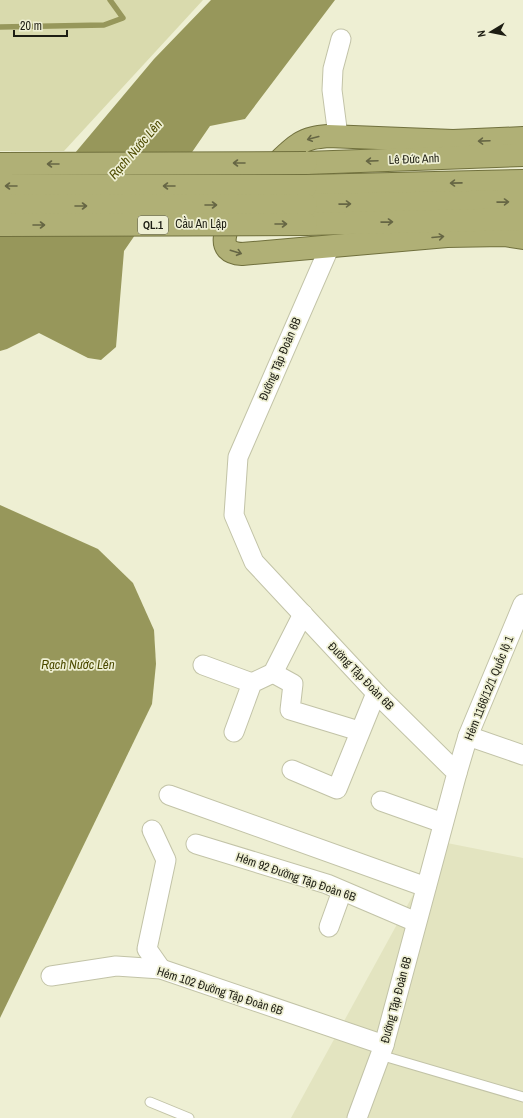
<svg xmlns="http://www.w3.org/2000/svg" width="523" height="1118" font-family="'Archivo Narrow',sans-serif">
  <rect width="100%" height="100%" fill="#eeefd3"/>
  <polygon fill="#e3e4c0" points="442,842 523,858 523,1118 291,1118"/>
  <polygon fill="#d9daad" points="0,0 203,0 64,151 0,151"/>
  <g fill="#97975b">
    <polygon points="211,0 335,0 245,119 210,126 124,251 116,347 101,360 88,358 39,333 7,349 0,351 0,219 75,153 154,59"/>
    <polygon points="0,505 98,549 133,583 154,630 156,664 152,704 0,1018"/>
  </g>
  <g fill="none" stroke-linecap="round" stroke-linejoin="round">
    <polyline stroke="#97975b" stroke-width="5.5" points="0,27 104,25 123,18 110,0"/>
    <defs>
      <g id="service">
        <polyline points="380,1055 523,1097"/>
        <polyline points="150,1102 189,1118"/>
      </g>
      <g id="minor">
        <polyline points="338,136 332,90 333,69 341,39"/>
        <polyline points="330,246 238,457 234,515 254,562 378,695 457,773 384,1045 357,1118"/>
        <polyline points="203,665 252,683"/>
        <polyline points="273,673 293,684 290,710 359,731"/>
        <polyline points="234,732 252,683 273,673 303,614"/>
        <polyline points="468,736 523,755"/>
        <polyline points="292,770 337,789 374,698 378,695"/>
        <polyline points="457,773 468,736 523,604"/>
        <polyline points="169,795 426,887"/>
        <polyline points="381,801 443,823"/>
        <polyline points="152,830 166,860 147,949 161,969"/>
        <polyline points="196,844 327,884 416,922"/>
        <polyline points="329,927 342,891"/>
        <polyline points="51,976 116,966 161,969 384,1045"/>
      </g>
      <g id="trunk">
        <path d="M523,138L453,141L328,136C317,137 308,138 299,144C282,154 186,251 242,254L447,236L504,235L523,238"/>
        <polyline points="306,163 523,155"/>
        <polyline points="306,186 523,181"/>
        <polyline points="306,205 523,201"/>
        <polyline points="306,224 523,219"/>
      </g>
    </defs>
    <use href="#service" stroke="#c2c3a7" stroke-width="11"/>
    <use href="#minor" stroke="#c2c3a7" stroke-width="21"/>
    <use href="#trunk" stroke="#70703d" stroke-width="24"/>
    <use href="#service" stroke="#fff" stroke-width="9"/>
    <use href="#minor" stroke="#fff" stroke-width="19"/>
    <use href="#trunk" stroke="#b0b076" stroke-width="22"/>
    <defs>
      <g id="trunk-bridge">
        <polyline points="0,164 306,163"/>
        <polyline points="0,186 306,186"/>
        <polyline points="0,206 306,205"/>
        <polyline points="0,225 306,224"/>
      </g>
    </defs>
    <use href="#trunk-bridge" stroke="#70703d" stroke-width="24" stroke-linecap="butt"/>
    <use href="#trunk-bridge" stroke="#b0b076" stroke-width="22"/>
  </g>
  <defs><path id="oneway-shaft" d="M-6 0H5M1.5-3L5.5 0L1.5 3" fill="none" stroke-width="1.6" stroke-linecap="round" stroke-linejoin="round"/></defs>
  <g stroke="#664">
    <use href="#oneway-shaft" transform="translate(313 138) rotate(165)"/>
    <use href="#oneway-shaft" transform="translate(484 141) rotate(178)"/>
    <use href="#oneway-shaft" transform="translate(372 161) rotate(178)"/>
    <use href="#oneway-shaft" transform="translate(239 163) rotate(180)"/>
    <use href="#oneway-shaft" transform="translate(53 164) rotate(180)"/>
    <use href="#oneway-shaft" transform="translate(456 183) rotate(179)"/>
    <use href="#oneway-shaft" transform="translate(11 186) rotate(180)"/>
    <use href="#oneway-shaft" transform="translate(169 186) rotate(180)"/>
    <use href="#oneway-shaft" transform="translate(503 202) rotate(-1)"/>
    <use href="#oneway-shaft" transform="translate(345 204) rotate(-1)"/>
    <use href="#oneway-shaft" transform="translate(211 205)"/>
    <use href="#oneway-shaft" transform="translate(81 206)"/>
    <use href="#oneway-shaft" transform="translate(387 222) rotate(-1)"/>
    <use href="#oneway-shaft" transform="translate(281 224)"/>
    <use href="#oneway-shaft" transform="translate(39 225)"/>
    <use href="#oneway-shaft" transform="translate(438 237) rotate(-5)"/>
    <use href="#oneway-shaft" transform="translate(236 252) rotate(17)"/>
  </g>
  <g text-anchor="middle" stroke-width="3.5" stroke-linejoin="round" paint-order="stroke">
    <rect fill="#eeefd3" stroke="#5c5c4d" stroke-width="1" x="138" y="216" width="30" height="18" rx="3"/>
    <g font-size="11" font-weight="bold" fill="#1d1d13">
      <text x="153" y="229">QL.1</text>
    </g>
    <g font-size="12" fill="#1d1d13" stroke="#eeefd3">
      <text transform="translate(414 159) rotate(-2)" y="4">Lê Đức Anh</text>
      <text x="201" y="228">Cầu An Lập</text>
      <text transform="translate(280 359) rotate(-67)" y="4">Đường Tập Đoàn 6B</text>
      <text transform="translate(361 676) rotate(46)" y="4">Đường Tập Đoàn 6B</text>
      <text transform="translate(489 688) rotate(-68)" y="4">Hẻm 1166/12/1 Quốc lộ 1</text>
      <text transform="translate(296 877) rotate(19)" y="4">Hẻm 92 Đường Tập Đoàn 6B</text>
      <text transform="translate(220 991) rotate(18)" y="4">Hẻm 102 Đường Tập Đoàn 6B</text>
      <text transform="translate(396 1000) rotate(-75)" y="4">Đường Tập Đoàn 6B</text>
    </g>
    <g font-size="13" font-style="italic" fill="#4d4b00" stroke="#eeefd3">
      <text transform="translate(135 149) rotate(-49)" y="5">Rạch Nước Lên</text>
      <text x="78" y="669">Rạch Nước Lên</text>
    </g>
  </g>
  <g transform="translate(491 32) rotate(260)" stroke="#eeefd3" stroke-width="3" paint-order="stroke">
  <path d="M0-3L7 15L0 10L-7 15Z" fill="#1d1d13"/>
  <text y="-6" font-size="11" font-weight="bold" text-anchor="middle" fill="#1d1d13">N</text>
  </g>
  <path d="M14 30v6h53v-6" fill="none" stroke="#1d1d13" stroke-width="2"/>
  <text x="20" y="30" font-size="12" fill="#1d1d13" stroke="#eeefd3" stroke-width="3" paint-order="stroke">20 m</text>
</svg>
